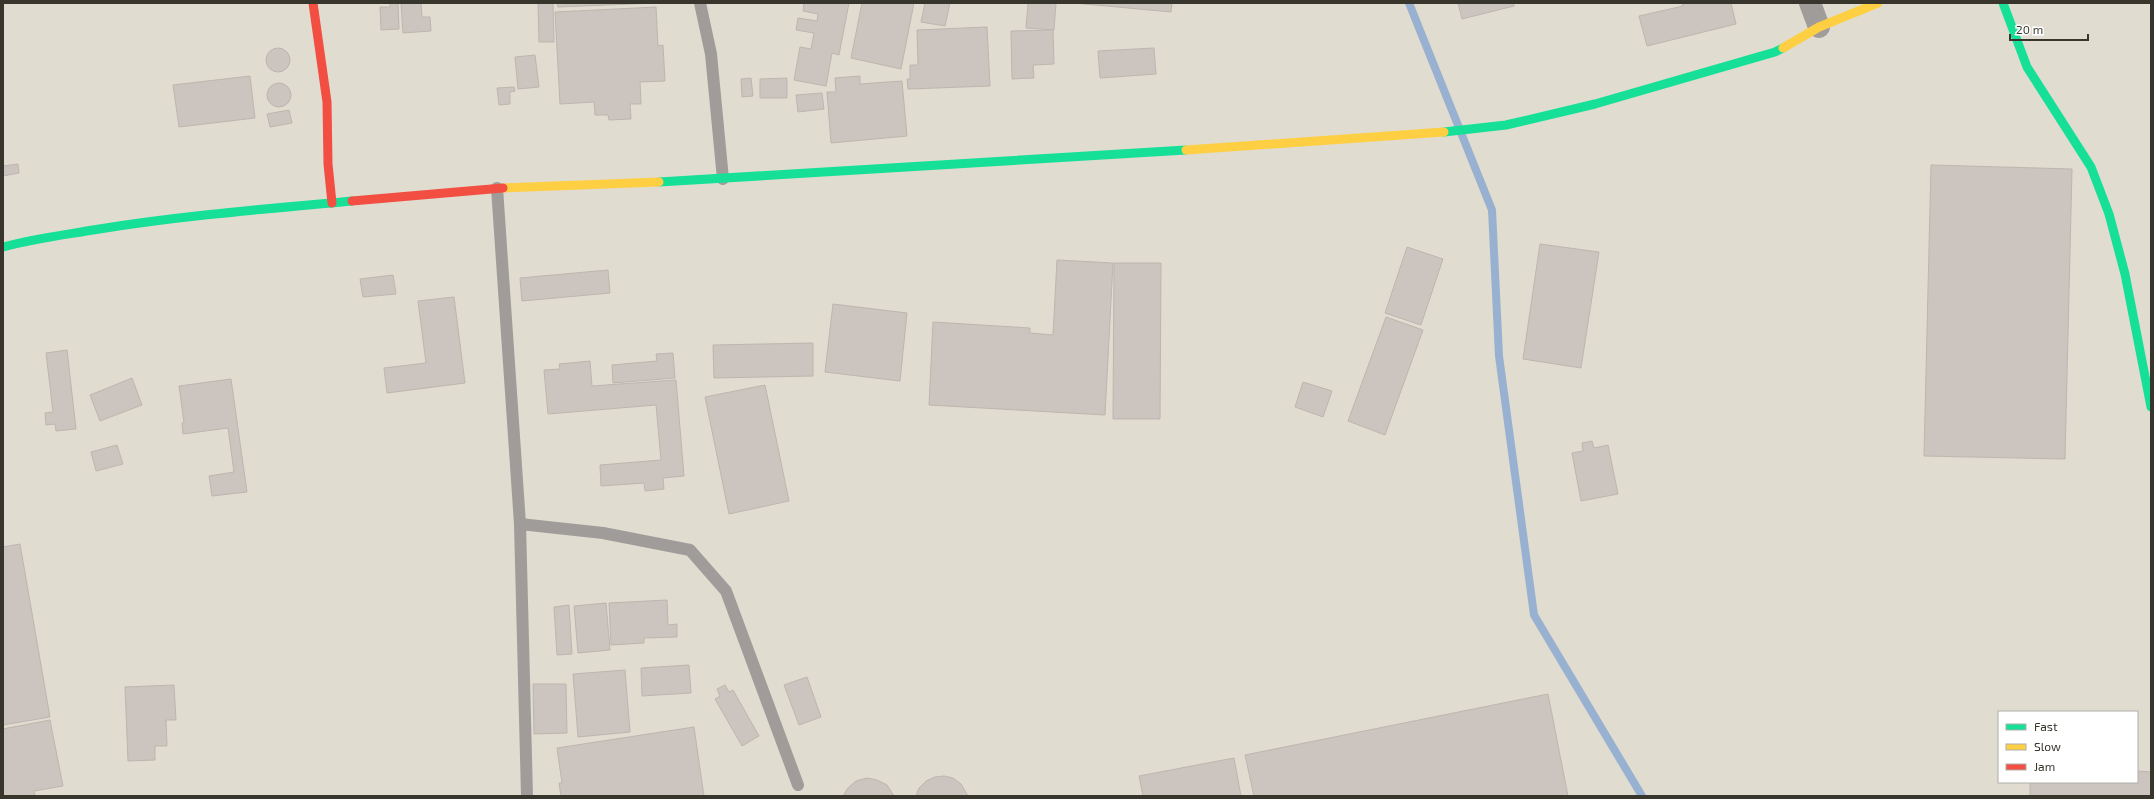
<svg xmlns="http://www.w3.org/2000/svg" width="2154" height="799" font-family="'Exo 2',sans-serif">
  <rect width="100%" height="100%" fill="#e0dcd0"/>
  <g fill="none" stroke-linecap="round" stroke-linejoin="round">
    <polyline stroke="#98b1d1" stroke-width="8" points="1409,3 1492,210 1499,356 1534,615 1642,796"/>
  </g>
  <g fill="#ccc4be" stroke="#bdb6b0">
    <polygon points="390,3 398,3 399,29 381,30 380,7 390,7"/>
    <polygon points="401,3 421,3 422,17 430,17 431,31 403,33"/>
    <polygon points="538,3 553,3 554,42 539,42"/>
    <polygon points="557,3 657,3 558,7"/>
    <polygon points="804,3 849,3 839,55 832,53 826,86 794,80 800,47 811,49 814,33 796,30 798,18 817,21 818,14 803,11"/>
    <polygon points="862,3 914,3 901,69 851,58"/>
    <polygon points="925,3 950,3 945,26 921,22"/>
    <polygon points="1028,3 1056,3 1054,30 1026,28"/>
    <polygon points="1074,3 1172,3 1171,12"/>
    <polygon points="1458,3 1514,3 1514,6 1462,19"/>
    <polygon points="1682,3 1731,3 1736,24 1647,46 1639,16 1683,6"/>
    <polygon points="656,7 658,46 663,45 665,81 640,82 641,104 630,104 631,119 609,120 608,115 595,115 594,102 560,104 555,12"/>
    <polygon points="987,27 990,86 908,89 907,79 910,79 910,65 918,65 917,30"/>
    <polygon points="1053,30 1054,64 1033,65 1034,78 1012,79 1011,31"/>
    <circle cx="278" cy="60" r="12"/>
    <polygon points="1154,48 1156,74 1100,78 1098,51"/>
    <polygon points="535,55 539,87 518,89 515,57"/>
    <polygon points="250,76 255,118 179,127 173,85"/>
    <polygon points="860,76 860,84 902,81 907,136 831,143 827,92 836,92 835,78"/>
    <polygon points="751,78 753,96 742,97 741,79"/>
    <polygon points="787,78 787,98 760,98 760,79"/>
    <circle cx="279" cy="95" r="12"/>
    <polygon points="514,87 515,91 510,92 510,104 499,105 497,88"/>
    <polygon points="822,93 824,109 798,112 796,95"/>
    <polygon points="289,110 292,123 270,127 267,114"/>
    <polygon points="18,164 19,173 3,176 3,166"/>
    <polygon points="1931,165 2072,169 2065,459 1924,456"/>
    <polygon points="1540,244 1599,252 1581,368 1523,359"/>
    <polygon points="1407,247 1443,259 1421,325 1385,313"/>
    <polygon points="1057,260 1113,263 1105,415 929,405 933,322 1030,328 1030,333 1053,335"/>
    <polygon points="1114,263 1161,263 1160,419 1113,419"/>
    <polygon points="608,270 610,293 522,301 520,278"/>
    <polygon points="393,275 396,294 363,297 360,279"/>
    <polygon points="454,297 465,383 387,393 384,368 426,363 418,301"/>
    <polygon points="833,304 907,313 900,381 825,372"/>
    <polygon points="1386,317 1423,330 1385,435 1348,421"/>
    <polygon points="813,343 813,376 714,378 713,345"/>
    <polygon points="67,350 76,429 56,431 55,424 46,425 45,413 53,412 46,353"/>
    <polygon points="673,353 675,378 613,383 612,365 657,361 656,354"/>
    <polygon points="590,361 592,386 676,380 684,476 663,478 664,489 645,491 644,483 601,486 600,465 661,460 656,405 548,414 544,370 560,369 559,364"/>
    <polygon points="132,378 142,405 100,421 90,395"/>
    <polygon points="231,379 247,492 212,496 209,476 234,472 228,428 183,434 182,423 184,422 179,386"/>
    <polygon points="1303,382 1332,391 1323,417 1295,407"/>
    <polygon points="765,385 789,501 729,514 705,397"/>
    <polygon points="1592,441 1594,448 1608,445 1618,494 1581,501 1572,453 1583,451 1582,443"/>
    <polygon points="117,445 123,464 96,471 91,452"/>
    <polygon points="20,544 50,717 3,725 3,547"/>
    <polygon points="667,600 668,625 677,624 677,637 644,638 644,643 611,645 609,603"/>
    <polygon points="606,603 610,650 578,653 574,606"/>
    <polygon points="569,605 572,654 557,655 554,607"/>
    <polygon points="689,665 691,693 642,696 641,668"/>
    <polygon points="625,670 630,732 578,737 573,674"/>
    <polygon points="807,677 821,717 799,725 784,685"/>
    <polygon points="533,684 566,684 567,733 534,734"/>
    <polygon points="174,685 176,720 166,720 167,746 155,746 155,760 128,761 125,687"/>
    <polygon points="725,685 729,692 733,690 759,736 742,746 715,699 720,696 717,689"/>
    <polygon points="1548,694 1568,796 1254,796 1245,755"/>
    <polygon points="50,720 63,786 34,791 35,796 3,796 3,729"/>
    <polygon points="694,727 704,796 561,796 559,783 562,783 557,748"/>
    <polygon points="1234,758 1241,796 1143,796 1139,776"/>
    <polygon points="2137,771 2151,772 2151,796 2030,796 2030,782 2137,782"/>
    <polygon points="944,776 953,778 961,784 968,796 916,796 919,788 926,781 935,777"/>
    <polygon points="867,778 877,780 887,785 894,796 843,796 848,788 856,781"/>
  </g>
  <g fill="none" stroke-linecap="round" stroke-linejoin="round">
    <g stroke="#a09c9a" stroke-width="12">
      <polyline points="700,3 711,54 723,179"/>
      <polyline points="497,188 520,524 527,796"/>
      <polyline points="520,524 603,533 690,550 726,591 798,785"/>
    </g>
    <polyline stroke="#a09c9a" stroke-width="22" points="1810,3 1819,27"/>
    <g stroke="#16e098" stroke-width="9">
      <polyline points="2003,3 2027,67 2091,167 2109,214 2125,274 2151,407"/>
      <polyline points="1444,132 1506,125 1595,104 1775,52 1783,48"/>
      <polyline points="659,182 1186,150"/>
      <path d="M3,247C32,239 63,235 93,230C179,216 265,209 352,201"/>
    </g>
    <g stroke="#ffcf43" stroke-width="9">
      <polyline points="1783,48 1819,27 1878,3"/>
      <polyline points="1186,150 1444,132"/>
      <polyline points="503,188 659,182"/>
    </g>
    <g stroke="#f24e42" stroke-width="9">
      <polyline points="313,3 327,102 328,164 332,203"/>
      <polyline points="352,201 503,188"/>
    </g>
  </g>
  <rect width="2154" height="799" fill="none" stroke="#38352c" stroke-width="8"/>
  <rect x="1998" y="711" width="140" height="72" fill="#ffffff" stroke="#afaeab"/>
  <rect x="2006" y="724" width="20" height="6" fill="#16e098" stroke="#afaeab"/>
  <text x="2034" y="731" font-size="12" fill="#38352c">Fast</text>
  <rect x="2006" y="744" width="20" height="6" fill="#ffcf43" stroke="#afaeab"/>
  <text x="2034" y="751" font-size="12" fill="#38352c">Slow</text>
  <rect x="2006" y="764" width="20" height="6" fill="#f24e42" stroke="#afaeab"/>
  <text x="2034" y="771" font-size="12" fill="#38352c">Jam</text>
  <path d="M2010 34v6h78v-6" fill="none" stroke="#38352c" stroke-width="2"/>
  <text x="2016" y="34" font-size="12" fill="#38352c" stroke="#ffffff" stroke-width="3" paint-order="stroke">20 m</text>
</svg>
